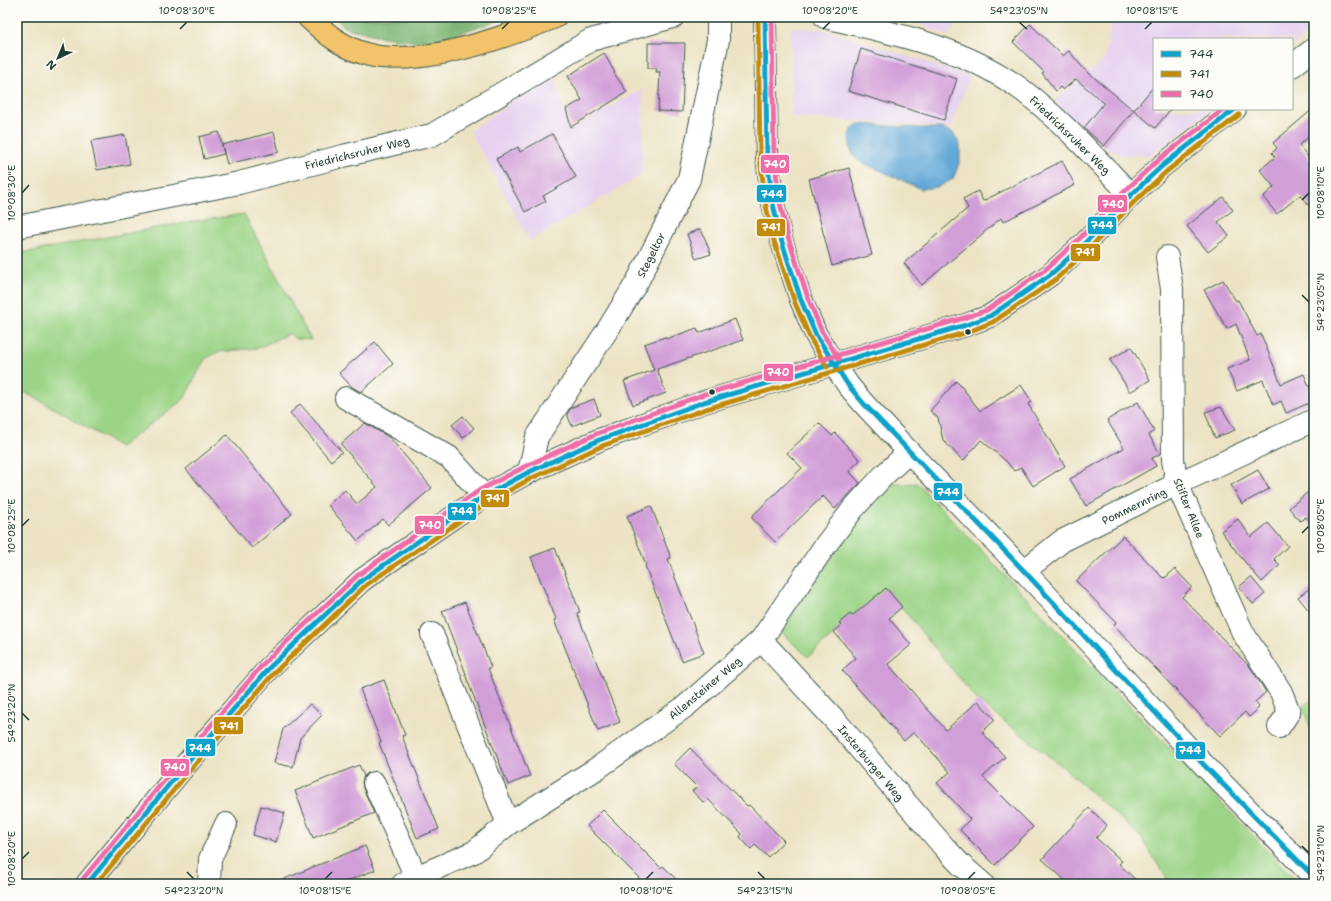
<svg xmlns="http://www.w3.org/2000/svg" width="1331" height="901" font-family="'Shantell Sans',sans-serif">
  <rect width="100%" height="100%" fill="#fdfcf7"/>
  <filter id="ink" filterUnits="userSpaceOnUse"><feTurbulence type="fractalNoise" baseFrequency=".025" numOctaves="2"/><feDisplacementMap in="SourceGraphic" scale="8" xChannelSelector="R" yChannelSelector="G"/><feConvolveMatrix kernelMatrix="1 2 1 2 8 2 1 2 1" color-interpolation-filters="sRGB"/></filter>
  <filter id="wash" filterUnits="userSpaceOnUse"><feTurbulence type="fractalNoise" baseFrequency=".012" numOctaves="4" result="noise"/><feDisplacementMap in="SourceGraphic" scale="16" xChannelSelector="R" yChannelSelector="G"/><feGaussianBlur stdDeviation="0.9" result="paint"/><feColorMatrix in="noise" values="0 0 0 0 0 0 0 0 0 0 0 0 0 0 0 0 0 1.4 0 .05"/><feComposite in="paint" operator="in"/></filter>
  <g filter="url(#wash)">
    <rect width="100%" height="100%" fill="#ece3c4"/>
    <g fill="#e6d2f0">
      <polygon points="892,17 963,17 947,36 923,25"/>
      <polygon points="1113,17 1314,17 1314,29 1292,46 1292,39 1154,39 1154,109 1210,109 1151,155 1121,155 1104,146 1083,129 1054,101 1105,59"/>
      <polygon points="791,27 825,30 970,76 950,127 791,117"/>
      <polygon points="552,73 570,129 643,89 642,175 530,241 470,131"/>
    </g>
    <g fill="#9cd487" stroke="#5e885e">
      <polygon points="244,214 311,340 295,339 290,333 258,348 218,352 205,359 184,399 120,447 59,411 17,388 17,254 177,224"/>
      <polygon points="917,483 1299,884 1170,884 1141,837 1063,767 978,701 886,588 808,657 781,632 844,539 893,484"/>
      <polygon points="1314,698 1314,736 1302,707"/>
    </g>
    <polygon fill="#7db674" stroke="#4e7a54" points="334,17 511,17 425,43 384,37 345,28"/>
    <polygon fill="#62a8d8" stroke="#407286" points="858,124 921,128 941,128 953,133 960,144 960,161 953,179 938,187 921,189 857,160 851,151 849,137 853,128"/>
    <g id="blocks">
      <g fill="#d19ed8">
        <polygon points="1030,24 1063,56 1069,51 1084,69 1132,109 1135,109 1154,86 1154,109 1171,109 1155,128 1134,110 1104,146 1084,128 1104,103 1076,79 1063,90 1060,87 1056,91 1042,73 1044,72 1013,42"/>
        <polygon points="648,43 685,43 682,112 658,111 660,72 656,72 657,68 648,68"/>
        <polygon points="861,49 957,79 944,120 848,91"/>
        <polygon points="604,53 615,73 614,73 627,92 571,127 566,109 582,100 568,76"/>
        <polygon points="1314,108 1314,132 1299,145 1314,165 1314,212 1300,195 1277,214 1263,197 1274,187 1260,170 1275,157 1272,153 1277,148 1273,143"/>
        <polygon points="219,132 224,154 204,159 199,137"/>
        <polygon points="274,132 279,152 227,164 222,145"/>
        <polygon points="552,134 576,177 543,196 546,201 525,212 496,159 518,147 520,152"/>
        <polygon points="125,135 130,164 97,170 91,141"/>
        <polygon points="1062,161 1075,185 1003,222 1001,218 922,285 904,263 968,208 963,199 978,191 983,201"/>
        <polygon points="849,168 872,255 832,266 809,179"/>
        <polygon points="1223,197 1233,210 1218,222 1229,236 1208,252 1187,226"/>
        <polygon points="701,229 711,254 696,259 687,234"/>
        <polygon points="1223,280 1236,301 1238,300 1257,336 1261,334 1281,384 1304,374 1314,398 1314,401 1286,413 1281,401 1273,405 1263,380 1237,391 1227,369 1250,360 1236,324 1227,329 1204,290"/>
        <polygon points="735,319 743,340 657,369 666,393 633,405 624,381 654,370 644,344 665,337 666,339 697,328 699,333"/>
        <polygon points="375,342 393,364 361,392 352,387 339,373"/>
        <polygon points="1131,347 1150,380 1130,392 1110,360"/>
        <polygon points="956,381 962,387 980,411 1021,385 1032,402 1028,404 1065,466 1033,486 1021,467 1014,471 1007,462 981,440 963,461 943,440 938,418 930,411"/>
        <polygon points="594,399 600,415 572,426 567,414 572,407"/>
        <polygon points="1138,402 1154,431 1149,435 1160,454 1152,458 1156,466 1086,506 1070,479 1124,448 1107,420"/>
        <polygon points="300,404 342,452 331,461 290,413"/>
        <polygon points="1221,407 1235,430 1215,438 1205,412"/>
        <polygon points="463,416 474,428 463,438 452,425"/>
        <polygon points="365,423 390,438 432,488 388,525 383,519 358,541 328,505 345,490 357,504 377,487 341,444"/>
        <polygon points="819,423 832,436 835,433 860,460 849,471 860,483 835,509 823,496 775,542 751,517 802,468 787,453"/>
        <polygon points="227,435 292,514 252,548 186,469"/>
        <polygon points="1258,470 1269,489 1242,504 1231,485"/>
        <polygon points="1314,487 1314,527 1306,517 1300,521 1289,508"/>
        <polygon points="651,506 671,558 668,559 704,653 682,661 645,566 646,565 627,516"/>
        <polygon points="1238,519 1251,537 1268,523 1288,546 1274,559 1280,565 1262,582 1239,555 1221,531"/>
        <polygon points="1123,536 1163,578 1164,577 1165,578 1175,569 1192,587 1182,597 1251,668 1266,692 1255,702 1259,707 1255,712 1249,717 1245,712 1220,736 1114,625 1116,622 1076,581"/>
        <polygon points="555,548 580,612 577,613 620,722 598,731 554,620 556,619 531,557"/>
        <polygon points="1251,577 1265,594 1253,604 1239,587"/>
        <polygon points="1314,585 1314,617 1298,597"/>
        <polygon points="886,588 902,607 889,618 911,645 888,664 946,730 978,701 995,720 982,732 1005,757 983,777 1033,827 995,865 960,830 970,819 937,783 950,772 914,732 904,741 842,670 856,658 834,632 842,625 839,623 850,614 852,616"/>
        <polygon points="465,602 491,667 488,668 530,776 508,785 465,674 466,674 442,611"/>
        <polygon points="384,680 405,735 402,736 439,829 417,838 379,743 381,742 360,689"/>
        <polygon points="310,704 322,715 300,738 293,767 274,763 283,729"/>
        <polygon points="690,748 747,806 749,805 784,841 768,857 755,845 751,849 740,837 742,834 708,799 704,803 692,791 697,787 674,764"/>
        <polygon points="359,765 364,776 362,782 363,788 374,813 313,838 295,791"/>
        <polygon points="261,806 285,813 276,842 253,835"/>
        <polygon points="1089,808 1107,825 1096,838 1122,861 1119,864 1140,884 1069,884 1042,859"/>
        <polygon points="603,810 661,868 663,866 681,884 645,884 587,826"/>
        <polygon points="365,846 375,870 340,884 272,884"/>
      </g>
    </g>
  </g>
  <g filter="url(#ink)">
    <use href="#blocks" fill-opacity="0" stroke="#3e564a" stroke-width="1"/>
    <g fill="none" stroke-linecap="round" stroke-linejoin="round">
      <defs>
        <g id="minor">
          <polyline points="765,17 767,158 773,204 781,239 801,300 816,335 833,363 848,385 864,404 909,452 1024,571 1204,765 1314,877"/>
          <path d="M825,17C892,33 965,47 1022,90C1062,120 1096,159 1131,195"/>
          <polyline points="1292,66 1314,49"/>
          <polyline points="17,227 239,183 343,156 432,135 591,40 673,17"/>
          <polyline points="1167,257 1172,289 1173,460 1177,484 1243,633 1281,692 1289,712 1279,727"/>
          <polyline points="346,398 449,457 484,496"/>
          <polyline points="529,472 537,437 610,326 637,282 689,179 718,40 718,17"/>
          <polyline points="1024,571 1062,541 1177,484 1314,420"/>
          <polyline points="432,634 508,824"/>
          <polyline points="761,640 834,719 945,848 960,864 983,884"/>
          <polyline points="374,783 416,877"/>
          <polyline points="87,884 182,769 269,668 362,580 484,496 529,472 599,440 704,402 966,325 990,316 1050,275 1083,245 1131,195 1162,166 1235,109"/>
          <polyline points="209,884 210,859 226,824"/>
          <polyline points="403,884 416,877 474,852 508,824 596,769 686,706 761,640 824,547 853,509 884,475 909,452"/>
        </g>
        <path id="highway" d="M308,17C326,34 342,47 366,54C418,69 506,37 555,17"/>
      </defs>
      <use href="#minor" stroke="#3e564a" stroke-width="24"/>
      <use href="#highway" stroke="#3e564a" stroke-width="24"/>
      <use href="#minor" stroke="#fff" stroke-width="22"/>
      <use href="#highway" stroke="#f2c36a" stroke-width="22"/>
      <defs>
        <g id="bus-1">
          <polyline points="765,17 767,158 773,204 781,239 801,300 816,335 848,385 864,404 1024,571 1204,765 1314,877"/>
          <polyline points="87,884 182,769 269,668 362,580 484,496 529,472 599,440 704,402 966,325 990,316 1050,275 1083,245 1131,195 1162,166 1235,109"/>
        </g>
        <g id="bus-2">
          <polyline points="758,17 760,158 766,206 774,241 795,303 810,338 827,367"/>
          <polyline points="96,884 187,774 274,673 366,585 488,502 532,478 602,446 706,409 968,332 993,322 1055,280 1088,250 1136,200 1167,171 1239,115"/>
        </g>
        <g id="bus-3">
          <polyline points="772,17 774,157 780,203 788,237 808,298 822,332 839,359"/>
          <polyline points="82,880 177,765 264,663 358,575 480,490 526,466 596,434 702,395 964,318 987,310 1046,269 1078,240 1126,190 1157,161 1224,109"/>
        </g>
      </defs>
      <use href="#bus-1" stroke="#fdfcf7" stroke-width="8"/>
      <use href="#bus-2" stroke="#fdfcf7" stroke-width="8"/>
      <use href="#bus-3" stroke="#fdfcf7" stroke-width="8"/>
      <use href="#bus-1" stroke="#0fa2ca" stroke-width="5"/>
      <use href="#bus-2" stroke="#c18c0d" stroke-width="5"/>
      <use href="#bus-3" stroke="#ed6ea7" stroke-width="5"/>
    </g>
  </g>
  <path fill="none" stroke="#1f3d34" stroke-width="1.5" d="M1019,22L1027,29M180,29L187,22M502,29L509,22M823,29L830,22M1145,29L1152,22M22,193L29,185M1302,200L1309,193M1302,295L1309,302M22,526L29,519M1302,533L1309,526M22,713L29,720M1302,846L1309,853M22,859L29,852M187,872L194,879M758,872L765,879M325,879L332,872M646,879L653,872M968,879L975,872"/>
  <g fill="#1f3d34" stroke="#fdfcf7" stroke-width="1.5">
    <circle cx="968" cy="332" r="3.5"/>
    <circle cx="712" cy="392" r="3.5"/>
  </g>
  <g text-anchor="middle" stroke-width="3.5" stroke-linejoin="round" paint-order="stroke">
    <g font-size="11" fill="#1f3d34" stroke="#fdfcf7">
      <text transform="translate(1070 135) rotate(44)" y="4">Friedrichsruher Weg</text>
      <text transform="translate(357 153) rotate(-14)" y="4">Friedrichsruher Weg</text>
      <text transform="translate(651 255) rotate(-63)" y="4">Stegeltor</text>
      <text transform="translate(1134 506) rotate(-26)" y="4">Pommernring</text>
      <text transform="translate(1189 508) rotate(68)" y="4">Stifter Allee</text>
      <text transform="translate(705 688) rotate(-40)" y="4">Allensteiner Weg</text>
      <text transform="translate(871 763) rotate(50)" y="4">Insterburger Weg</text>
    </g>
  </g>
  <g stroke="#fdfcf7" stroke-width="1.5">
    <rect x="760" y="154" width="30" height="20" rx="4" fill="#ed6ea7"/>
    <rect x="756" y="184" width="31" height="19" rx="4" fill="#0fa2ca"/>
    <rect x="1097" y="194" width="31" height="19" rx="4" fill="#ed6ea7"/>
    <rect x="1087" y="216" width="30" height="19" rx="4" fill="#0fa2ca"/>
    <rect x="756" y="218" width="30" height="19" rx="4" fill="#c18c0d"/>
    <rect x="1070" y="243" width="31" height="19" rx="4" fill="#c18c0d"/>
    <rect x="763" y="363" width="31" height="19" rx="4" fill="#ed6ea7"/>
    <rect x="933" y="482" width="30" height="19" rx="4" fill="#0fa2ca"/>
    <rect x="480" y="489" width="30" height="19" rx="4" fill="#c18c0d"/>
    <rect x="447" y="502" width="30" height="19" rx="4" fill="#0fa2ca"/>
    <rect x="414" y="515" width="31" height="20" rx="4" fill="#ed6ea7"/>
    <rect x="213" y="716" width="31" height="19" rx="4" fill="#c18c0d"/>
    <rect x="185" y="738" width="31" height="19" rx="4" fill="#0fa2ca"/>
    <rect x="1175" y="741" width="31" height="19" rx="4" fill="#0fa2ca"/>
    <rect x="160" y="758" width="30" height="19" rx="4" fill="#ed6ea7"/>
  </g>
  <g font-size="11" text-anchor="middle" font-weight="bold" fill="#fff">
    <text x="775" y="168">740</text>
    <text x="772" y="198">744</text>
    <text x="1113" y="208">740</text>
    <text x="1102" y="229">744</text>
    <text x="771" y="231">741</text>
    <text x="1085" y="256">741</text>
    <text x="778" y="376">740</text>
    <text x="948" y="496">744</text>
    <text x="495" y="502">741</text>
    <text x="462" y="515">744</text>
    <text x="430" y="529">740</text>
    <text x="229" y="730">741</text>
    <text x="200" y="752">744</text>
    <text x="1190" y="754">744</text>
    <text x="175" y="771">740</text>
  </g>
  <rect width="1331" height="901" fill="none" stroke="#fdfcf7" stroke-width="44"/>
  <rect x="1153" y="38" width="140" height="72" fill="#fdfcf7" stroke="#a4b0a9"/>
  <rect x="1161" y="51" width="20" height="6" fill="#0fa2ca" stroke="#a4b0a9"/>
  <text x="1189" y="58" font-size="12" fill="#1f3d34">744</text>
  <rect x="1161" y="71" width="20" height="6" fill="#c18c0d" stroke="#a4b0a9"/>
  <text x="1189" y="78" font-size="12" fill="#1f3d34">741</text>
  <rect x="1161" y="91" width="20" height="6" fill="#ed6ea7" stroke="#a4b0a9"/>
  <text x="1189" y="98" font-size="12" fill="#1f3d34">740</text>
  <g transform="translate(58 58) rotate(224)" stroke="#fdfcf7" stroke-width="3" paint-order="stroke">
  <path d="M0-3L7 15L0 10L-7 15Z" fill="#1f3d34"/>
  <text y="-6" font-size="11" font-weight="bold" text-anchor="middle" fill="#1f3d34">N</text>
  </g>
  <rect x="22" y="22" width="1287" height="857" fill="none" stroke="#1f3d34" stroke-width="1.5"/>
  <g font-size="10" text-anchor="middle" fill="#1f3d34">
    <text x="187" y="14">10°08'30"E</text>
    <text x="509" y="14">10°08'25"E</text>
    <text x="830" y="14">10°08'20"E</text>
    <text x="1019" y="14">54°23'05"N</text>
    <text x="1152" y="14">10°08'15"E</text>
    <text transform="translate(11 193) rotate(-90)" y="4">10°08'30"E</text>
    <text transform="translate(1320 193) rotate(-90)" y="4">10°08'10"E</text>
    <text transform="translate(1320 302) rotate(-90)" y="4">54°23'05"N</text>
    <text transform="translate(11 526) rotate(-90)" y="4">10°08'25"E</text>
    <text transform="translate(1320 526) rotate(-90)" y="4">10°08'05"E</text>
    <text transform="translate(11 713) rotate(-90)" y="4">54°23'20"N</text>
    <text transform="translate(1320 853) rotate(-90)" y="4">54°23'10"N</text>
    <text transform="translate(11 859) rotate(-90)" y="4">10°08'20"E</text>
    <text x="194" y="894">54°23'20"N</text>
    <text x="325" y="894">10°08'15"E</text>
    <text x="646" y="894">10°08'10"E</text>
    <text x="765" y="894">54°23'15"N</text>
    <text x="968" y="894">10°08'05"E</text>
  </g>
</svg>
